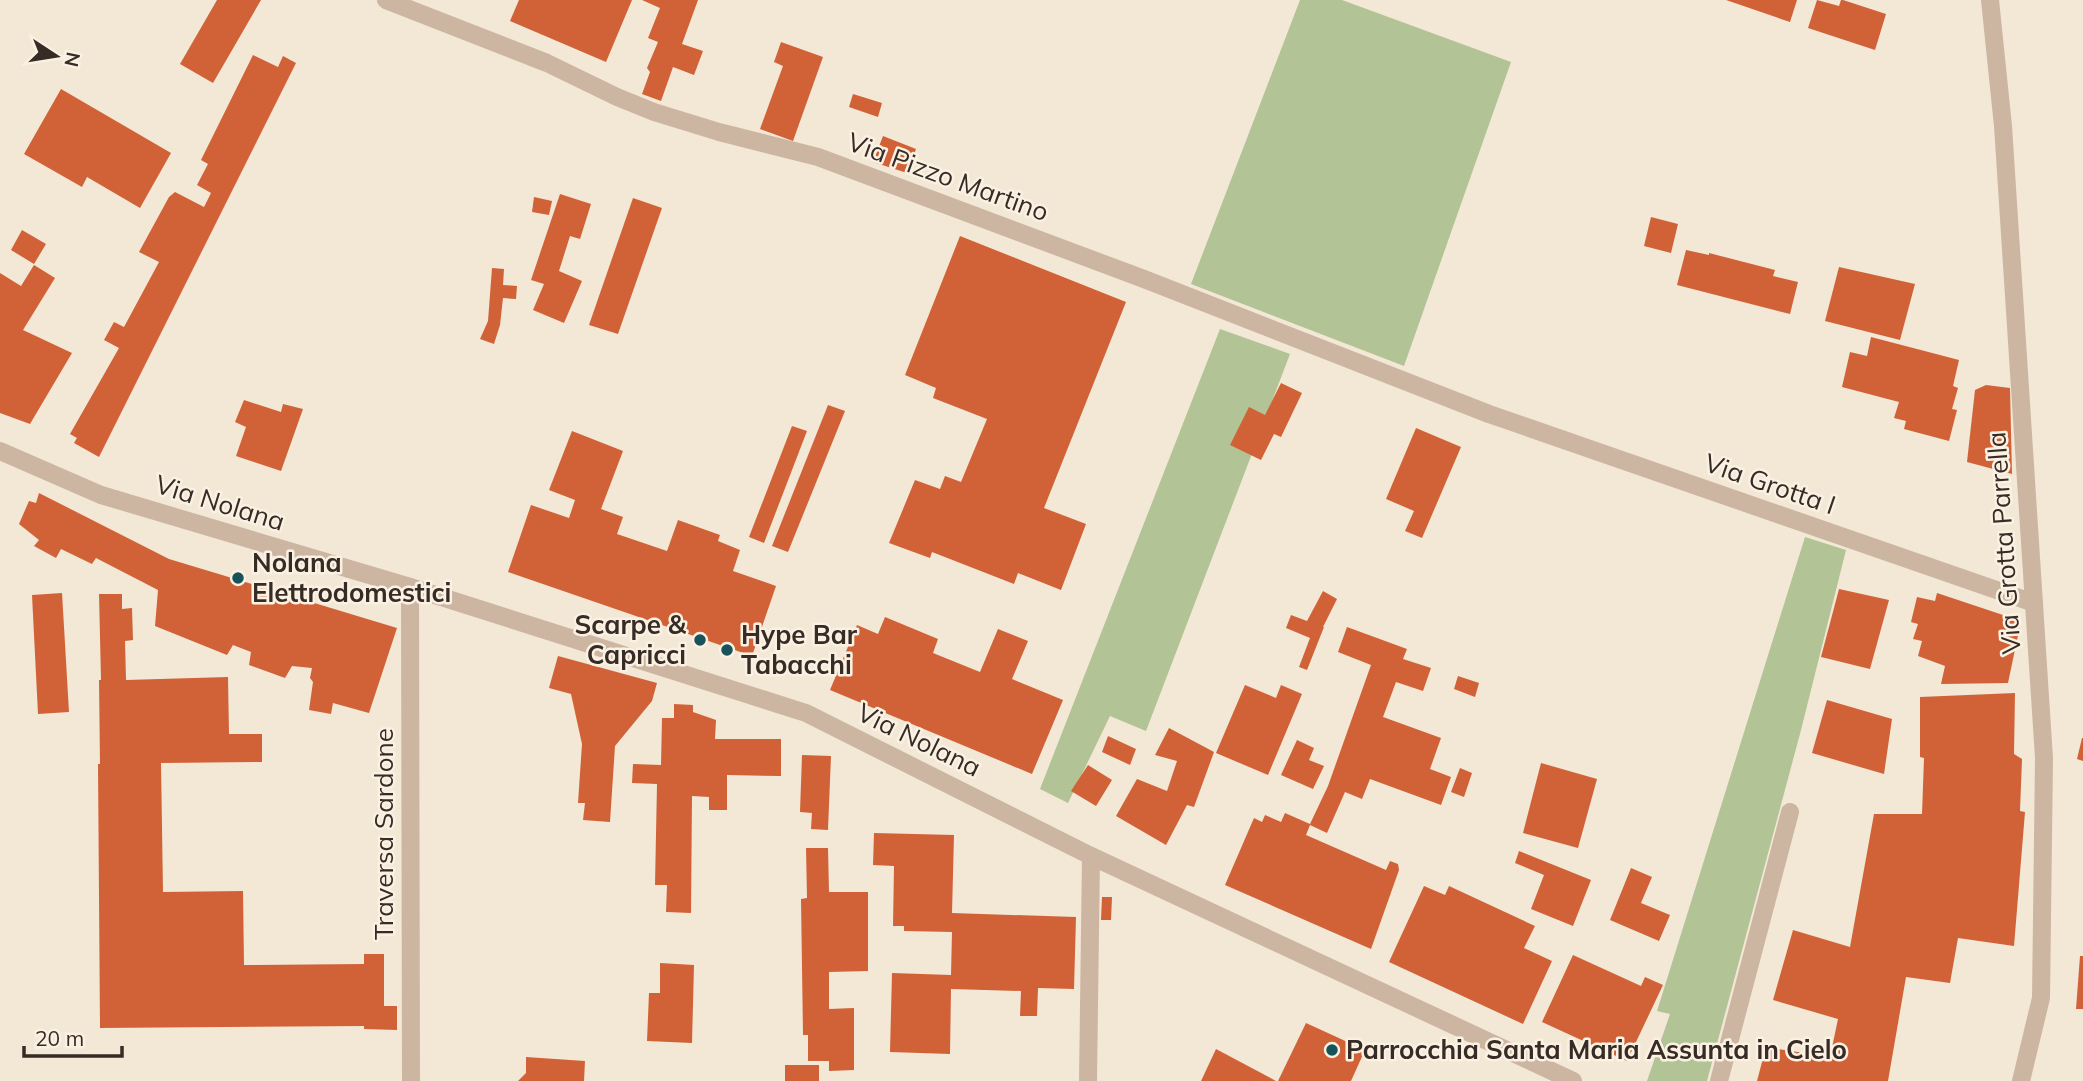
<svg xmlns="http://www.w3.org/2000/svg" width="2083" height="1081" font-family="Mulish,sans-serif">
  <rect width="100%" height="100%" fill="#f3e7d6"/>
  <g fill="#b2c395">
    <polygon points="1300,0 1342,0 1511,62 1404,366 1191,284"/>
    <polygon points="1220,329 1290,354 1146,731 1110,716 1068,803 1040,789"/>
    <polygon points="1805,537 1846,550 1801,730 1707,1081 1647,1081 1670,1014 1657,1011"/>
  </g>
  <g fill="#d16237">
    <polygon points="217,0 261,0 213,83 180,64"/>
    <polygon points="519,0 632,0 606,62 510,21"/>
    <polygon points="642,0 698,0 682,44 703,51 694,75 673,67 661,101 642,94 650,72 647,68 658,42 648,38 660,8"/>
    <polygon points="1726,0 1797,0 1790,22"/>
    <polygon points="1817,0 1839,6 1841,0 1843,0 1886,14 1875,50 1808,28"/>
    <polygon points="781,42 823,57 793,141 760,129 783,66 774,62"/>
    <polygon points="253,55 278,67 283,56 296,63 99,457 74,443 77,438 70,434 119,348 104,340 114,322 124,327 159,262 139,252 169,197 175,192 204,207 211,193 197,185 208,164 201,160"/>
    <polygon points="61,89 171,153 140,208 87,177 82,187 24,154"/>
    <polygon points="853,94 882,103 878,117 849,107"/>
    <polygon points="883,136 916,149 907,173 873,162"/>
    <polygon points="560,194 591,204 580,239 570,236 559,271 582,281 564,323 533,310 544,284 531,280"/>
    <polygon points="534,197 552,201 549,215 532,212"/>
    <polygon points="633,198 662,208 618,334 589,325"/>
    <polygon points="1651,217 1678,224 1671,253 1644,246"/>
    <polygon points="22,230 46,244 34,264 11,250"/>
    <polygon points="960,236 1126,302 1044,508 1086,524 1061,590 1018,573 1014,584 932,552 930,558 889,543 915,480 940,489 945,476 961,482 987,419 933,398 936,388 905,375"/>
    <polygon points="1686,250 1709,255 1709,253 1775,270 1773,276 1798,282 1790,314 1677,285"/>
    <polygon points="34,265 55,278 23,330 72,353 30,424 0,413 0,273 21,286"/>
    <polygon points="1839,267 1915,284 1900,340 1825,321"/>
    <polygon points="492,268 504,269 503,285 517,286 516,299 503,298 500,325 494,344 480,339 488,321"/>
    <polygon points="1871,337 1959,360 1953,386 1958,388 1952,409 1957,410 1949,441 1904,429 1906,421 1894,418 1899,402 1842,387 1850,352 1867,356"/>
    <polygon points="1281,383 1302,393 1281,437 1274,434 1261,460 1230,445 1249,407 1265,415"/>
    <polygon points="1986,385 2010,388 2012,474 1967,462 1975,390"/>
    <polygon points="244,400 281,412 283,404 303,409 281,471 236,456 246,427 235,422"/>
    <polygon points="828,405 845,411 788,552 772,546"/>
    <polygon points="792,426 807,431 764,543 749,537"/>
    <polygon points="1416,428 1461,447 1422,538 1405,531 1414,511 1386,499"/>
    <polygon points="572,431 623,451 601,509 623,517 617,534 667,551 678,520 720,535 718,541 740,550 733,571 776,586 752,656 508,572 531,505 569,518 575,500 549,490"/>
    <polygon points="39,493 169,559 397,628 369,713 333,703 331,714 309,710 313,682 310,678 312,668 292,666 285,678 249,665 251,652 233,645 227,655 155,626 158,590 96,558 92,564 61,549 56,558 34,546 39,540 19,524 29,501 36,503"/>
    <polygon points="1839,589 1889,600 1870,669 1821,657"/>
    <polygon points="1323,591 1337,599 1323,627 1324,627 1307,670 1299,667 1310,638 1286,628 1291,615 1307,621"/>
    <polygon points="62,593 69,712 38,714 32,595"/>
    <polygon points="1937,593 2021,621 2008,683 1941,684 1945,666 1918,656 1922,641 1913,639 1918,624 1911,622 1917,597 1935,601"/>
    <polygon points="99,594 122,594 122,609 132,608 133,640 125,641 126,680 228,677 229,734 262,734 262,762 161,763 163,892 243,891 244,965 364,964 364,954 384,954 384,1006 397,1006 397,1030 364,1029 364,1026 100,1028 98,764 100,764 99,680 101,680"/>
    <polygon points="885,617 938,639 933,653 980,672 998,629 1028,641 1012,679 1063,700 1032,774 830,690 857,625 878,634"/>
    <polygon points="1347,627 1407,649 1403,659 1431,668 1423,691 1396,682 1383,717 1441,738 1430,769 1451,777 1441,805 1370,779 1362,799 1345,792 1327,833 1310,825 1306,835 1386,870 1390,861 1398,864 1399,870 1371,949 1225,885 1254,818 1262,822 1265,815 1281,822 1285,813 1310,824 1328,786 1371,665 1338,652"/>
    <polygon points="558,656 657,683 652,701 615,746 610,822 583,820 585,803 578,803 582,744 571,694 549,688"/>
    <polygon points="1458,676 1479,683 1475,697 1454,689"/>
    <polygon points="1245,685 1276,698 1281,685 1302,694 1268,775 1216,753"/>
    <polygon points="2015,693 2014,754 2022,759 2020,811 2025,812 2014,946 1958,938 1950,983 1906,977 1888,1081 1757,1081 1766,1047 1830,1057 1838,1019 1773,1000 1793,930 1850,947 1874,814 1922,814 1924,758 1920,757 1920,697"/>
    <polygon points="1827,700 1892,719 1884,774 1812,753"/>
    <polygon points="674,704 693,705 693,712 716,720 715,739 781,739 781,776 727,775 727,810 709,810 709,797 692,796 691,913 666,912 667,885 655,885 657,784 632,783 633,764 661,765 662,718 674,718"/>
    <polygon points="1169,728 1214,752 1194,807 1187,805 1166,845 1116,816 1137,779 1167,791 1177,761 1155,755"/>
    <polygon points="1108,736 1136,749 1130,765 1102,752"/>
    <polygon points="2082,738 2083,738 2083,761 2077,759"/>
    <polygon points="1297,740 1314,748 1309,760 1324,766 1313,789 1281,775"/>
    <polygon points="802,755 831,756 828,830 811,829 812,813 800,812"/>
    <polygon points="1541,763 1597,779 1578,848 1523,833"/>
    <polygon points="1088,765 1112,780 1096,806 1071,791"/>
    <polygon points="1460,768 1472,773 1464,797 1451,792"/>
    <polygon points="874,833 954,835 952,913 1076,917 1074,989 1038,988 1037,1016 1020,1016 1021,991 951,989 950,1054 890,1052 892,973 951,975 952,932 904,931 904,926 893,926 894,866 873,865"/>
    <polygon points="806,848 828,848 829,892 868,892 868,971 829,972 829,1009 854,1008 854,1070 829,1071 829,1061 808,1061 808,1035 803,1035 801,899 807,898"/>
    <polygon points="1519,851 1591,880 1573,926 1531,909 1544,875 1515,863"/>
    <polygon points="1631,868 1652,877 1641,903 1670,915 1659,941 1610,920"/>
    <polygon points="1424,886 1445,895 1449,886 1535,926 1524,948 1552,961 1523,1024 1389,962"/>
    <polygon points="1102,897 1112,897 1111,920 1101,920"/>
    <polygon points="1573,955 1641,986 1645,977 1663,985 1627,1061 1542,1022"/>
    <polygon points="2080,956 2083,956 2083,1009 2076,1009"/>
    <polygon points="660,963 694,965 692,1043 647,1041 649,993 660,993"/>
    <polygon points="1306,1023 1365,1050 1351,1081 1278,1081"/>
    <polygon points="1216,1049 1276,1081 1201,1081"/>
    <polygon points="526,1057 585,1061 584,1081 518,1081 526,1073"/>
    <rect x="785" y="1065" width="34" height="16"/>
  </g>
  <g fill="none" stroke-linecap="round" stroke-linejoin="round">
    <g stroke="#ccb6a2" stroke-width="18">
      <polyline points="386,0 547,63 617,97 654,112 719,132 818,157 1144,279 1489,414 2034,603"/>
      <polyline points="1990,0 2003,126 2044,758 2041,998 2021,1081"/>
      <polyline points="0,451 101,495 410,587 806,713 1091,856 1573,1081"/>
      <polyline points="410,587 411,1081"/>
      <polyline points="1088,1081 1091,856"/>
      <polyline points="1719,1081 1790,812"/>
    </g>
  </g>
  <g fill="#17535a" stroke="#fbf1e3" stroke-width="2.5">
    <circle cx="238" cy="578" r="7"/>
    <circle cx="700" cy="640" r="7"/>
    <circle cx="727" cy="650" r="7"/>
    <circle cx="1332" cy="1050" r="7"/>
  </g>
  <g text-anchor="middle" stroke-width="5" stroke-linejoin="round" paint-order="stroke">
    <g font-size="26" fill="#362b25" stroke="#fbf1e3">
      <text transform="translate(948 177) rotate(20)" y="9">Via Pizzo Martino</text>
      <text transform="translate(1770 484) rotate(19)" y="9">Via Grotta I</text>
      <text transform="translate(220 503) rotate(17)" y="9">Via Nolana</text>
      <text transform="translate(2004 543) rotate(-94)" y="9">Via Grotta Parrella</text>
      <text transform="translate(919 740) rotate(26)" y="9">Via Nolana</text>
      <text transform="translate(384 834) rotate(-90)" y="9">Traversa Sardone</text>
    </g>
    <g font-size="26" font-weight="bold" fill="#362b25" stroke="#fbf1e3" text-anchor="start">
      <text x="252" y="572">Nolana<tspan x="252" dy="30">Elettrodomestici</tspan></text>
      <text x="686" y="634" text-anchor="end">Scarpe &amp;<tspan x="686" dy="30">Capricci</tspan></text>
      <text x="741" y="644">Hype Bar<tspan x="741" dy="30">Tabacchi</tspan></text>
      <text x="1346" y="1059">Parrocchia Santa Maria Assunta in Cielo</text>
    </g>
  </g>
  <g transform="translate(56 56) rotate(102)" stroke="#fbf1e3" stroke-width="5" paint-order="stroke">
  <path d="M0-5L12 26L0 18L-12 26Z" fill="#362b25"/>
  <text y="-10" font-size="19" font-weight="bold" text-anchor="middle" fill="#362b25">N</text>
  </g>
  <path d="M24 1046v10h98v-10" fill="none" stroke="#362b25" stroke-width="3.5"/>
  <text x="35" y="1046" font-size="21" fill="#362b25" stroke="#fbf1e3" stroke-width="5" paint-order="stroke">20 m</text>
</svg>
